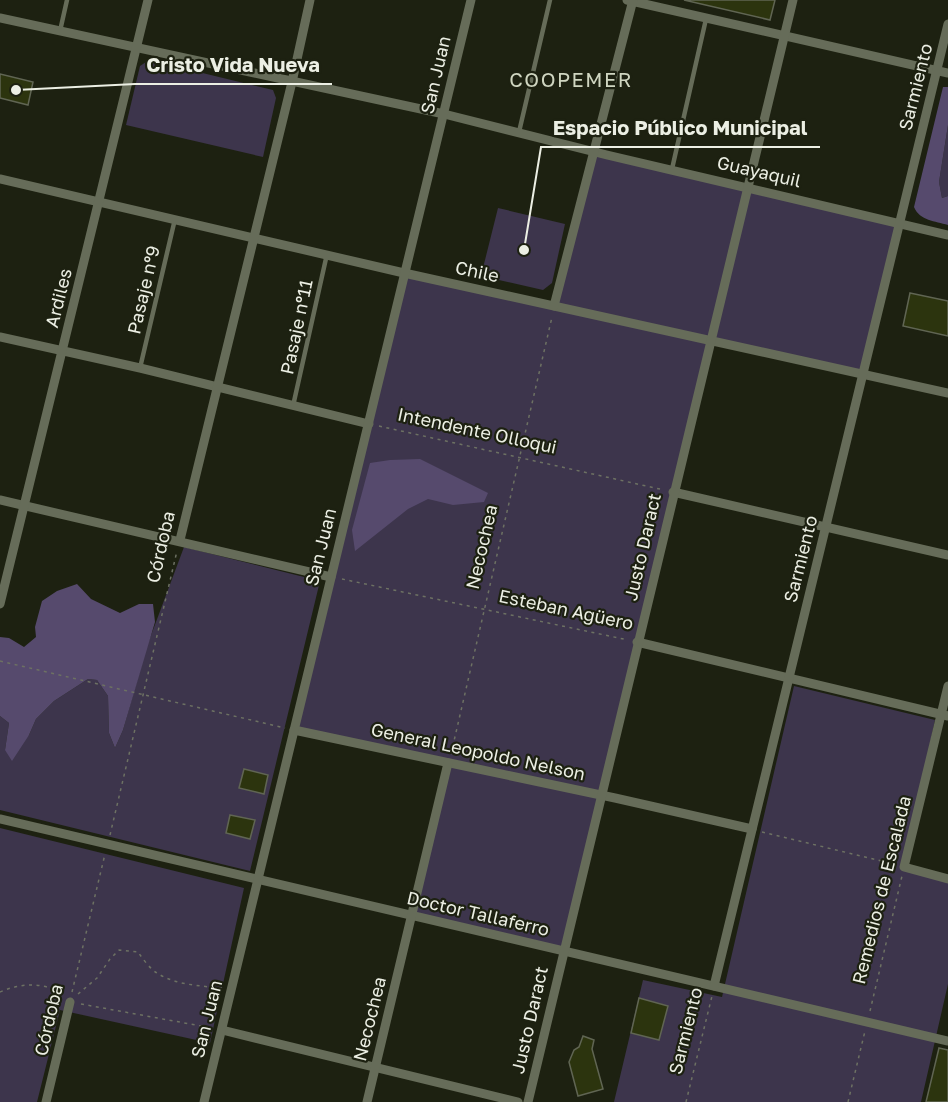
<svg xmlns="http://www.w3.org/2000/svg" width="948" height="1102" font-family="'Golos Text',sans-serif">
  <rect width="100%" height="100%" fill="#1d2111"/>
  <g fill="#3d354c">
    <polygon points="149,60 273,90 276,98 263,157 126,125 140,66"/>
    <polygon points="948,125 948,196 942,198 939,182"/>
    <polygon points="595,152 900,223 864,373 710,339 564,951 412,915 448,763 294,730 404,273 554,306"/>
    <polygon points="498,208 565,224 552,283 543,290 481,276"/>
    <polygon points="184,547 320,581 250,871 0,810 0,716 9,723 5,750 29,735 36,719 54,701 88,679 97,680 108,696 109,733 115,748 123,730 147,646"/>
    <polygon points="794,686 935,720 904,867 948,879 948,984 921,1102 614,1102 643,980 722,997"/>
    <polygon points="0,828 244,888 210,1043 60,1010 37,1102 0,1102"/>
  </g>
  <g fill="#564a6d">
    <path d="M943,87H948V125L939,182L942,198L948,196V225C935,221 920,221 914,207Z"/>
    <polygon points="420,459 488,493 484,502 453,505 428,499 408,509 355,551 352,530 370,463 390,460"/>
    <polygon points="77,584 91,599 120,613 139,604 153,604 155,622 123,730 115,748 109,733 108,696 97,680 88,679 54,701 36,719 29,735 12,761 5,750 9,723 0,716 0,637 9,638 24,647 36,637 35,627 42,601 57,591"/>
  </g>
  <g fill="#2c340e" stroke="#606553" stroke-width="1.5">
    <polygon points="684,0 775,0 770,20"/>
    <polygon points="0,74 33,82 28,105 0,98"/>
    <polygon points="910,293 948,301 948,336 903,326"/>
    <polygon points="244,769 268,775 264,794 239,788"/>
    <polygon points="230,815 255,820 250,839 226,833"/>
    <polygon points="639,998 668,1006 659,1040 631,1033"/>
    <polygon points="583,1036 594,1040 592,1049 603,1089 578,1096 569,1062 574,1050 579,1047"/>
    <polygon points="939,1048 948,1050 948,1102 926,1102"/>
  </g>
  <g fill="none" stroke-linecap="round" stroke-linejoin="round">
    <g stroke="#6d7163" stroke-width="1.5" stroke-dasharray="3 4.5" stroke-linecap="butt">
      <polyline points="379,426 664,490"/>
      <polyline points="342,579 628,640"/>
      <polyline points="0,661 285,728"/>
      <polyline points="451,754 552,317"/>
      <polyline points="762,832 894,864"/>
      <polyline points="110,835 177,551"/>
      <path d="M0,992C20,983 47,981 64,996"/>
      <polyline points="72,992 105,854"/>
      <path d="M78,994L97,978L110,959L119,950L138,952C143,959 150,969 157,973C175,985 201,986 222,988"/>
      <polyline points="81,1004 212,1028"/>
      <polyline points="870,1011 902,876"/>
      <polyline points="686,1102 712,996"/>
      <polyline points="848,1102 865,1031"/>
    </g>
    <g stroke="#666c59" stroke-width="4.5">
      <polyline points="60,31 67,0"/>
      <polyline points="519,132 550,0"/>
      <polyline points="672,169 706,19"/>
      <polyline points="140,368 175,219"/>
      <polyline points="293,406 327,254"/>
    </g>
    <g stroke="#666c59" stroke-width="9">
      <polyline points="627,0 948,73"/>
      <polyline points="0,18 444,114 607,155 948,235"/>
      <polyline points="0,179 404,273 948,393"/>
      <polyline points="554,306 633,0"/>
      <polyline points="0,337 140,368 369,424"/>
      <polyline points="673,492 948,555"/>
      <polyline points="0,500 331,577"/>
      <polyline points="180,540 292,82 310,0"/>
      <polyline points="0,604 148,0"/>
      <polyline points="637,642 948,716"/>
      <polyline points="948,686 904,867 948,879"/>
      <polyline points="294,730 615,798 752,829"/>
      <polyline points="0,819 948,1041"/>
      <polyline points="714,986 948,24"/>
      <polyline points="222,1030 518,1102"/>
      <polyline points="46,1102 70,1002"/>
      <polyline points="204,1102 471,0"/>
      <polyline points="367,1102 448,763"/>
      <polyline points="528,1102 793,0"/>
    </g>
  </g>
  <g text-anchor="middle" stroke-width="4.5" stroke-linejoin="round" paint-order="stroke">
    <g font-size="18" fill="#ecefe4" stroke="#1d2111">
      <text transform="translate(436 75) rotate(-77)" y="6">San Juan</text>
      <text transform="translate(916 87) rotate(-76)" y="6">Sarmiento</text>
      <text transform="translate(759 172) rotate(13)" y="6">Guayaquil</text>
      <text transform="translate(477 272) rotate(12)" y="6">Chile</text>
      <text transform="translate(144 290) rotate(-77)" y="6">Pasaje nº9</text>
      <text transform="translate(59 298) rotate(-76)" y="6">Ardiles</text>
      <text transform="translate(297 327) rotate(-78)" y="6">Pasaje nº11</text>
      <text transform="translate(477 431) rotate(12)" y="6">Intendente Olloqui</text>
      <text transform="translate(161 547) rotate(-77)" y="6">Córdoba</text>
      <text transform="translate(321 547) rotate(-76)" y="6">San Juan</text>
      <text transform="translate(482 547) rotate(-77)" y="6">Necochea</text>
      <text transform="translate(643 547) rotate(-77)" y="6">Justo Daract</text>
      <text transform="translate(801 559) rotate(-76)" y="6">Sarmiento</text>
      <text transform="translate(566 610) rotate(12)" y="6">Esteban Agüero</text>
      <text transform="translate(478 752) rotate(12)" y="6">General Leopoldo Nelson</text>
      <text transform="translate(882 890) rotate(-76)" y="6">Remedios de Escalada</text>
      <text transform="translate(478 914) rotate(13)" y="6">Doctor Tallaferro</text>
      <text transform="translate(207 1019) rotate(-76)" y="6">San Juan</text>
      <text transform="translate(370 1019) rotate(-76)" y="6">Necochea</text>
      <text transform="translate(49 1020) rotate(-77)" y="6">Córdoba</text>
      <text transform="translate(530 1020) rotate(-77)" y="6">Justo Daract</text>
      <text transform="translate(686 1031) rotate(-76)" y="6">Sarmiento</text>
    </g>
    <g font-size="20" letter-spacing="1.5" fill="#cfd5c0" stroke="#1d2111">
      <text x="571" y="87">COOPEMER</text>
    </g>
  </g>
  <path fill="none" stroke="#ecefe4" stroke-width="2" d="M16 90L135 84H332M524 250L541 147H820"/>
  <g fill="#ecefe4" stroke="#1d2111" stroke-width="2">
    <circle cx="16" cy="90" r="6"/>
    <circle cx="524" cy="250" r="6"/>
  </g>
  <g font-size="20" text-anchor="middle" font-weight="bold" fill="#ecefe4" stroke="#1d2111" stroke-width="4.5" stroke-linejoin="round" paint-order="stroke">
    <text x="233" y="72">Cristo Vida Nueva</text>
    <text x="680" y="135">Espacio Público Municipal</text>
  </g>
</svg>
